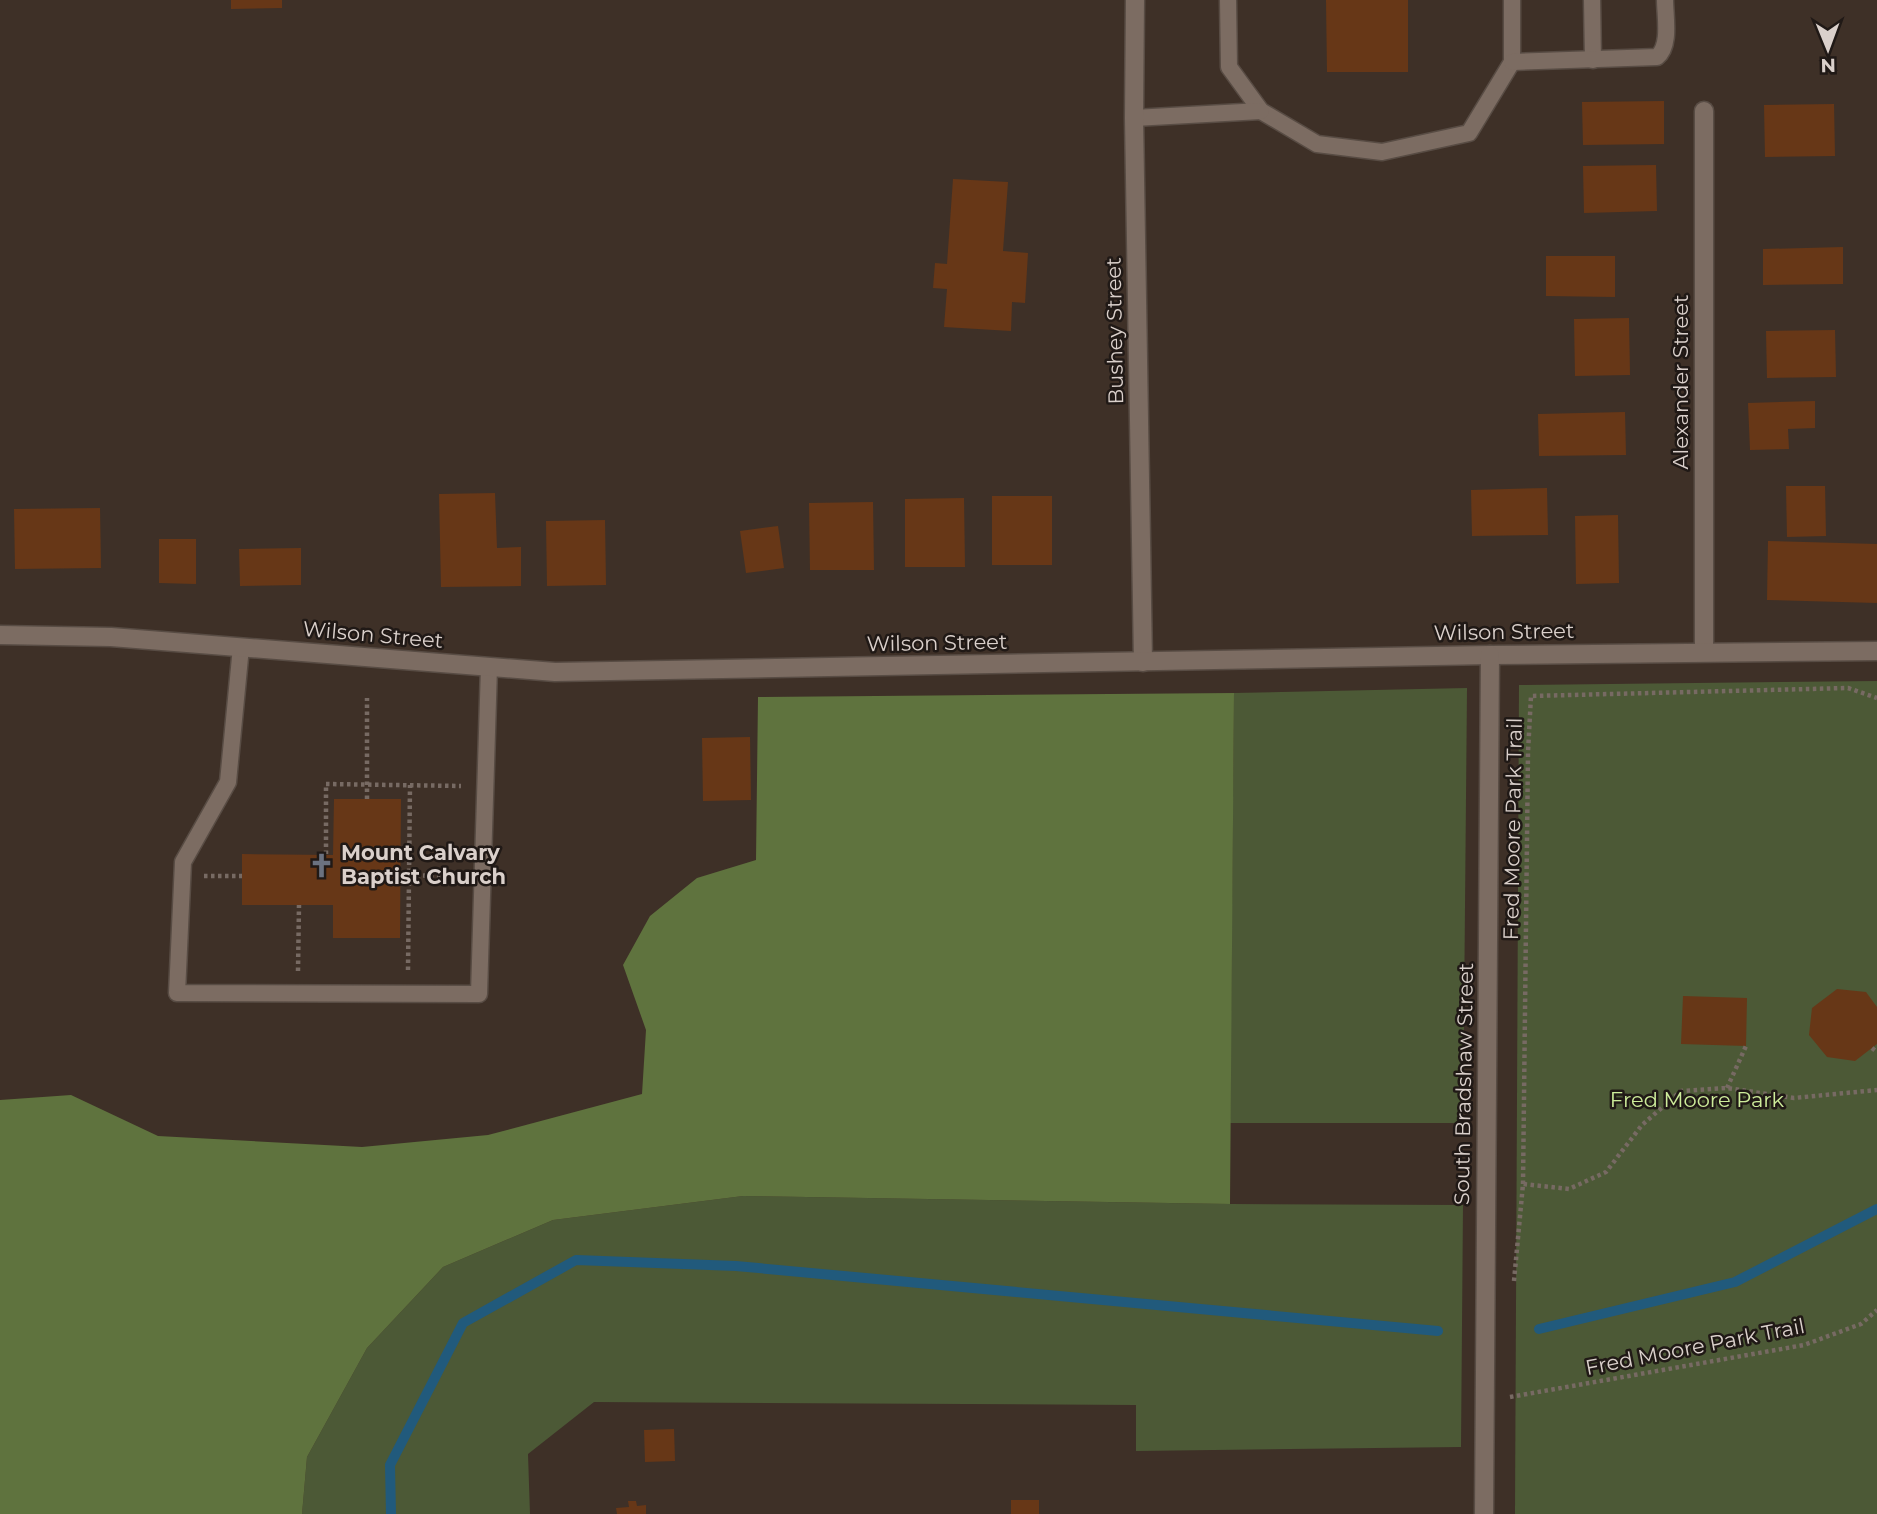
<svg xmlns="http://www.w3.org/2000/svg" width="1877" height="1514" font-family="Montserrat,sans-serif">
  <rect width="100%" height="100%" fill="#3e3027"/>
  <g fill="#4c5936">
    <polygon points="1877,681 1877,1514 1515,1514 1519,685"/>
    <polygon points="1467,688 1463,1123 1230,1123 1234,693"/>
    <polygon points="743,1196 1230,1204 1463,1205 1461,1447 1136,1451 1136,1405 594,1402 528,1454 530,1514 302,1514 307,1457 367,1348 443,1267 553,1220"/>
  </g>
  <polygon fill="#5f733e" points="1234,693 1230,1204 743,1196 553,1220 443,1267 367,1348 307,1457 302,1514 0,1514 0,1100 71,1095 158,1136 362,1147 488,1135 642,1094 646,1030 623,965 650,916 697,878 756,860 758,697"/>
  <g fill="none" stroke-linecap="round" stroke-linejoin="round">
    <g stroke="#215a7c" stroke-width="10">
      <polyline points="1539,1329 1735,1282 1877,1209"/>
      <polyline points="391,1514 390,1465 463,1323 576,1260 736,1266 1438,1331"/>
    </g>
  </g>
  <g fill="#673717">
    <polygon points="231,0 282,0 282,8 231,9"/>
    <polygon points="1326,0 1408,0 1408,72 1327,72"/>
    <polygon points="1664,101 1664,144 1583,145 1582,102"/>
    <polygon points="1834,104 1835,156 1765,157 1764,105"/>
    <polygon points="1656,165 1657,211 1584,213 1583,166"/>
    <polygon points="953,179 1008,182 1003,251 1028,253 1025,303 1012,302 1011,331 944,327 947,289 933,288 935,263 947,264"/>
    <polygon points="1843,247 1843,284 1763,285 1763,249"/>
    <polygon points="1546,256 1615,256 1615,297 1546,296"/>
    <polygon points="1629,318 1630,375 1575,376 1574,319"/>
    <polygon points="1835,330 1836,377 1767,378 1766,331"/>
    <polygon points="1815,401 1815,428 1788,429 1789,449 1750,450 1748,403"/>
    <polygon points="1625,412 1626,455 1539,456 1538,414"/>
    <polygon points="1786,486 1825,486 1826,536 1787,537"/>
    <polygon points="1547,488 1548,535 1472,536 1471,490"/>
    <polygon points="495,493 497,548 521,547 521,586 441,587 439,494"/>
    <rect x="992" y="496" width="60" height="69"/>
    <polygon points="964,498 965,567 905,567 905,499"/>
    <polygon points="873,502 874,570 810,570 809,503"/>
    <polygon points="100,508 101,568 15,569 14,509"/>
    <polygon points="1618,515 1619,583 1576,584 1575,516"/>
    <polygon points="605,520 606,585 547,586 546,521"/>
    <polygon points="778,526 784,568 746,573 740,531"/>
    <polygon points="159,539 196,539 196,584 159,583"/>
    <polygon points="1768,541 1877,544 1877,603 1767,600"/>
    <polygon points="301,548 301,585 240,586 239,549"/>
    <polygon points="750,737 751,800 703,801 702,738"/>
    <polygon points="334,799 401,799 400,938 333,938 333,905 242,905 242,854 333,855"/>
    <polygon points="1837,989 1866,992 1877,1007 1877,1044 1855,1061 1827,1057 1809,1035 1812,1008"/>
    <polygon points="1683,996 1747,998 1746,1046 1681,1044"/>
    <polygon points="674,1429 675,1461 645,1462 644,1430"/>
    <rect x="1011" y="1500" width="28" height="14"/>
    <polygon points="628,1501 636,1501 637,1506 646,1505 646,1514 617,1514 616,1508 629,1507"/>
  </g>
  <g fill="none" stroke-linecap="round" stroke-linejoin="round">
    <defs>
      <g id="service">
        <polyline points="1228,0 1229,67 1261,111 1317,144 1382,152 1469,133 1512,62 1512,0"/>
        <polyline points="1592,0 1593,60"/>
        <path d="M1512,62L1657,57C1671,46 1665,16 1665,0"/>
        <polyline points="1134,118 1261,111"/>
        <polyline points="241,647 228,782 183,862 177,993 479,994 489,667"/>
      </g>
      <g id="minor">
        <polyline points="1135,0 1134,118 1143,662"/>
        <polyline points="1704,111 1704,652"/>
        <polyline points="0,635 111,637 555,672 1490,655 1877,651"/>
        <polyline points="1484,1514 1490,655"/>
      </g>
    </defs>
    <use href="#service" stroke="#584c44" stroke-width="19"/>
    <use href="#minor" stroke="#584c44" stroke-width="21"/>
    <g stroke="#776a63" stroke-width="4.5" stroke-dasharray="3.5 3.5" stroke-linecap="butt">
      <polyline points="367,799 367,698"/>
      <polyline points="326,854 326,784 461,786"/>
      <polyline points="409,875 461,877"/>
      <polyline points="204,876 242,876"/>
      <polyline points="408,970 410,785"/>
      <polyline points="298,971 299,905"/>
      <polyline points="1872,1048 1877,1052"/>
      <polyline points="1727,1088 1746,1046"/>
      <polyline points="1523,1184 1528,752 1531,696 1848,688 1877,698"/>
      <polyline points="1514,1281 1523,1184 1569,1189 1606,1172 1642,1125 1681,1091 1727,1088 1794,1098 1877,1090"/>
      <polyline points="1510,1397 1804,1345 1861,1324 1877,1310"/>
    </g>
    <use href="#service" stroke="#7c6c62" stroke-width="16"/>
    <use href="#minor" stroke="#7c6c62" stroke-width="18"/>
  </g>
  <defs>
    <symbol id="church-bare" viewBox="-9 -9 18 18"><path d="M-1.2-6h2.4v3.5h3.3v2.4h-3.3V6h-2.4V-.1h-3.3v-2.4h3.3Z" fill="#6b7280" stroke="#201916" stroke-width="2.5" paint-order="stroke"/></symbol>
  </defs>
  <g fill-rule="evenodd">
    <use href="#church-bare" x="304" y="848" width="35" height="35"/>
  </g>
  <g text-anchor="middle" stroke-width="5" stroke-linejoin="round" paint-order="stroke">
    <g font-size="21" fill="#dad0cb" stroke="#201916">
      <text transform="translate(1115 331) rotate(-91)" y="7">Bushey Street</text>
      <text transform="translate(1681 382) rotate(-90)" y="7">Alexander Street</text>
      <text transform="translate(1504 632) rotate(-1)" y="7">Wilson Street</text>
      <text transform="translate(373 635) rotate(5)" y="7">Wilson Street</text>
      <text transform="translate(937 643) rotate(-1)" y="7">Wilson Street</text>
      <text transform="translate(1513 829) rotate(-89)" y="7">Fred Moore Park Trail</text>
      <text transform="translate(1464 1084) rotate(-89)" y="7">South Bradshaw Street</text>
      <text transform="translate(1695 1347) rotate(-11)" y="7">Fred Moore Park Trail</text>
    </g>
    <g font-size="21" font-weight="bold" fill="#dad0cb" stroke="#201916" text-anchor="start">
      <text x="341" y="860">Mount Calvary<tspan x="341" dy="24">Baptist Church</tspan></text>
    </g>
    <g font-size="21" fill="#cdec9a" stroke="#201916">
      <text x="1697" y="1107">Fred Moore Park</text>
    </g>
  </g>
  <g transform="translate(1828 49) rotate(179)" stroke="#201916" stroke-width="5" paint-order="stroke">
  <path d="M0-5L12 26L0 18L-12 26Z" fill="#dad0cb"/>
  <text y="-10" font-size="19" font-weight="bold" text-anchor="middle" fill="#dad0cb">N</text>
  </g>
</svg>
